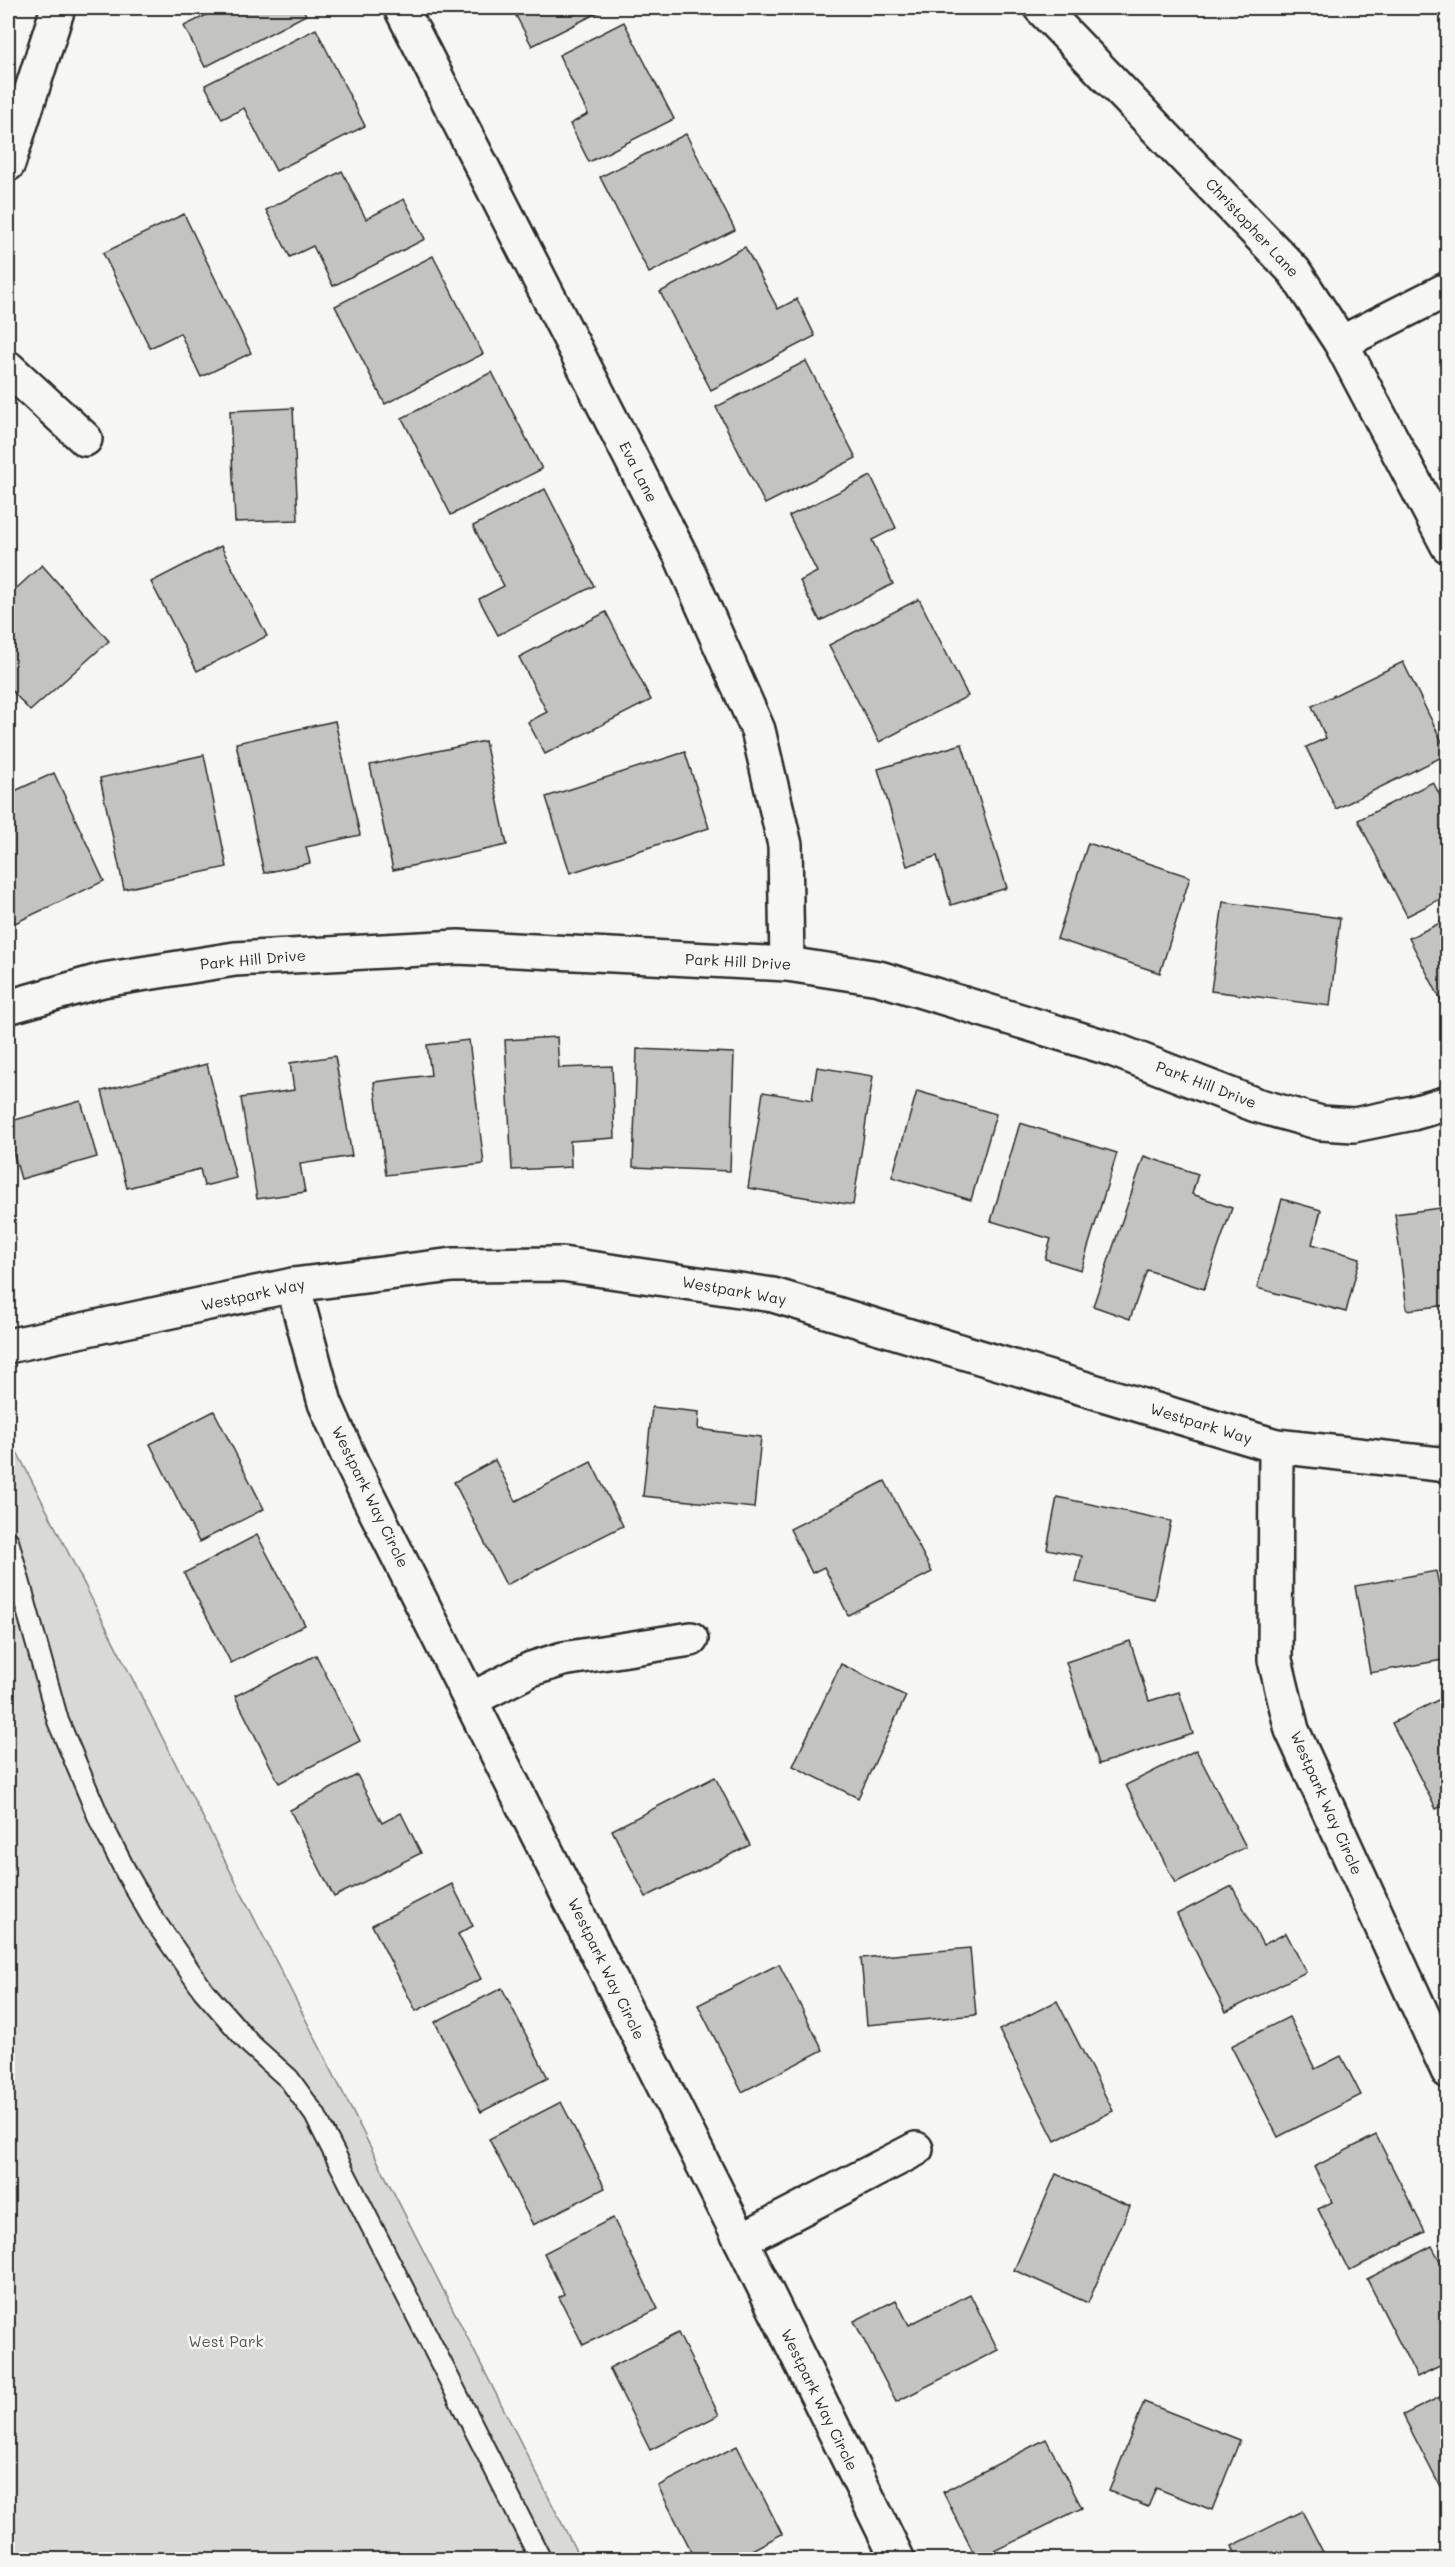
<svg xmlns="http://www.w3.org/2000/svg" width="1455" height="2567" font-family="Mali,sans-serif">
  <rect width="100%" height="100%" fill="#f6f6f2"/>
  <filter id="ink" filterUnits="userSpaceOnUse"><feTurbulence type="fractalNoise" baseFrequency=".0167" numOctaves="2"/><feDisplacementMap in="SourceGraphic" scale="12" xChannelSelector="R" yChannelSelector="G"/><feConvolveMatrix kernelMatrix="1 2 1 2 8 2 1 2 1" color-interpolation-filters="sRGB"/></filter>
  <g filter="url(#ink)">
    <polygon fill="#d9d9d5" stroke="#828280" stroke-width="1.5" points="8,1434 580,2559 8,2559"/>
    <g fill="#c3c3c0" stroke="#2b2b2b" stroke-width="1.5">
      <polygon points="221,8 302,8 306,15 205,67 184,26"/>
      <polygon points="512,8 607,8 532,46"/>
      <polygon points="624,22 674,119 589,162 570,124 588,114 559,55"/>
      <polygon points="316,29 365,126 276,171 244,108 222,119 205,85"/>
      <polygon points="686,134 735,230 649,273 600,177"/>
      <polygon points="342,171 366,219 404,199 425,239 333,286 313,246 290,257 266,210"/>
      <polygon points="184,214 251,353 201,377 180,333 150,348 103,253"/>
      <polygon points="745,247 778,309 797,299 815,336 711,390 660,292"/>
      <polygon points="433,256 483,354 385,404 335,306"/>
      <polygon points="806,361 856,458 765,504 716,407"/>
      <polygon points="492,372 542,469 451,515 402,418"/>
      <polygon points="293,408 298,520 235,522 230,411"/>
      <polygon points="871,476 896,528 872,540 893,584 820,621 800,581 817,572 789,516"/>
      <polygon points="545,489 594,586 498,635 479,599 504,586 473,526"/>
      <polygon points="221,546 267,636 197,671 151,582"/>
      <polygon points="42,565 109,641 30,711 8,686 8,596"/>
      <polygon points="919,599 968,696 879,742 829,645"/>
      <polygon points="606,612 651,700 545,754 528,722 547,712 519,657"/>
      <polygon points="1403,662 1448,754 1336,809 1306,747 1326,738 1312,706"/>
      <polygon points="335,721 360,835 306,847 310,863 264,873 236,743"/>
      <polygon points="485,741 507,845 393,870 370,765"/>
      <polygon points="962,744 1007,888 951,905 937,856 907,866 878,769"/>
      <polygon points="685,752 709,828 570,873 546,797"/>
      <polygon points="204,755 227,867 124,889 100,778"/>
      <polygon points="54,773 104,881 15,923 8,908 8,794"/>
      <polygon points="1433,782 1448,811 1448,895 1407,916 1358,820"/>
      <polygon points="1088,843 1190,877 1160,973 1057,939"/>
      <polygon points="1223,902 1340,918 1330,1006 1211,991"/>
      <polygon points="1448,919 1448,1014 1409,938"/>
      <polygon points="557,1037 559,1068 612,1066 615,1138 570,1141 571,1167 512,1170 505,1040"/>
      <polygon points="469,1040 484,1164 386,1175 374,1082 431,1075 427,1045"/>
      <polygon points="637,1049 734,1053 730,1171 633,1167"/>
      <polygon points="335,1056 352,1156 300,1164 305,1192 257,1199 241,1098 294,1090 290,1063"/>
      <polygon points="207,1064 236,1178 204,1186 200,1169 127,1188 102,1091"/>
      <polygon points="817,1067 873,1076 853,1205 748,1188 763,1092 812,1100"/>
      <polygon points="917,1091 996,1114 971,1200 892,1177"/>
      <polygon points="81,1101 97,1157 21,1179 8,1134 8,1122"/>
      <polygon points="1020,1123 1117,1153 1081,1270 1045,1259 1051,1239 991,1221"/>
      <polygon points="1144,1156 1198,1174 1192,1194 1232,1208 1204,1289 1147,1270 1130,1319 1093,1306"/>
      <polygon points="1282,1199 1321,1210 1312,1244 1360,1258 1346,1312 1257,1288"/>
      <polygon points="1448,1207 1448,1305 1407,1310 1395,1214"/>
      <polygon points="652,1407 699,1412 698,1429 761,1437 754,1508 643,1496"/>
      <polygon points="214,1411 264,1509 199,1542 150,1444"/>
      <polygon points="495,1460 516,1501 591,1462 623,1526 506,1585 454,1482"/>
      <polygon points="885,1481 932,1572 848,1615 824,1567 812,1573 790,1529"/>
      <polygon points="1057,1497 1171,1521 1154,1599 1076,1582 1082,1556 1047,1549"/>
      <polygon points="257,1535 305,1625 231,1663 184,1573"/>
      <polygon points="1436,1571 1448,1630 1448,1659 1370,1673 1355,1586"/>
      <polygon points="1130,1641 1149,1701 1179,1692 1193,1734 1099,1764 1066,1662"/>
      <polygon points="316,1655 360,1741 279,1783 235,1696"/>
      <polygon points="841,1664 906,1696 858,1798 793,1766"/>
      <polygon points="1448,1695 1448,1803 1436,1809 1392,1723"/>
      <polygon points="1196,1750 1246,1847 1175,1883 1126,1785"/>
      <polygon points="357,1775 382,1823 401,1813 421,1853 334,1897 290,1810"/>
      <polygon points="715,1777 750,1845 646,1897 612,1830"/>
      <polygon points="452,1884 473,1926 458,1934 481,1979 416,2011 372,1925"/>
      <polygon points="1232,1886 1263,1945 1286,1933 1306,1972 1226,2012 1177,1914"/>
      <polygon points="970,1948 976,2015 867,2025 861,1958"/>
      <polygon points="779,1964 823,2050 742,2092 698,2005"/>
      <polygon points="502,1988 548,2078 481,2112 435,2022"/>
      <polygon points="1057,2001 1113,2111 1055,2141 999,2030"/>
      <polygon points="1289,2017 1315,2069 1341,2056 1361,2095 1278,2137 1231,2046"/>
      <polygon points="561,2102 605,2188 533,2225 489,2139"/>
      <polygon points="1376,2135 1425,2232 1349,2271 1318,2209 1332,2202 1314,2167"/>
      <polygon points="1056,2174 1130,2206 1088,2303 1014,2270"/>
      <polygon points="613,2218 658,2309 583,2345 559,2297 564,2294 544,2253"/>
      <polygon points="1432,2246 1448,2276 1448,2362 1417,2377 1367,2279"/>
      <polygon points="970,2294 998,2350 896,2402 854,2321 896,2300 909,2325"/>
      <polygon points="678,2333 719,2415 650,2450 609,2368"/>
      <polygon points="1448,2393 1448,2502 1403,2415"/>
      <polygon points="1144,2402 1240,2440 1212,2510 1156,2488 1148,2507 1109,2491"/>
      <polygon points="1046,2439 1082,2508 977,2560 943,2492"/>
      <polygon points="737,2446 782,2534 733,2560 696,2560 658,2486"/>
      <polygon points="1302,2511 1327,2560 1238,2560 1232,2546"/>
    </g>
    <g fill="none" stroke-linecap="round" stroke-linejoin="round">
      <defs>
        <polyline id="lane" points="8,1541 58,1721 102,1825 127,1874 152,1917 203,1990 250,2044 289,2079 315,2115 541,2560"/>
        <g id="street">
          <polyline points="401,8 681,556 758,730 785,845 787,964"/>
          <polyline points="1041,8 1294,271 1341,343 1448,546"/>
          <polyline points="8,164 58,8"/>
          <polyline points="1341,343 1448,289"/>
          <polyline points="8,368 85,439"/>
          <polyline points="8,1007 103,980 235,959 458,947 787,964 879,978 1112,1049 1256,1105 1321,1123 1354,1125 1413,1113 1448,1103"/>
          <polyline points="293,1285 325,1403 351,1462 741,2240 898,2560"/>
          <polyline points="1276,1446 1275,1660 1292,1730 1448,2071"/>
          <polyline points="472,1699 531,1669 563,1659 691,1639"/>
          <polyline points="741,2240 916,2149"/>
        </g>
        <polyline id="secondary" points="8,1346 293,1285 453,1265 562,1264 773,1295 1276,1446 1448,1465"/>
      </defs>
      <use href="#lane" stroke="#2b2b2b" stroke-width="24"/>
      <use href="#street" stroke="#2b2b2b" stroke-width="38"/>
      <use href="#secondary" stroke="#2b2b2b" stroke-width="38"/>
      <use href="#lane" stroke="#f6f6f2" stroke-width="20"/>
      <use href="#street" stroke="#f6f6f2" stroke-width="33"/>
      <use href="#secondary" stroke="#f6f6f2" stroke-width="33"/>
    </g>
  </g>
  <g text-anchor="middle" stroke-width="5" stroke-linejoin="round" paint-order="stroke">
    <g font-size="15" fill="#2b2b2b" stroke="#f6f6f2">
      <text transform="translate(1252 228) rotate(47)" y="5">Christopher Lane</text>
      <text transform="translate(638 472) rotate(63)" y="5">Eva Lane</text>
      <text transform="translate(253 960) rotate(-5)" y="5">Park Hill Drive</text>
      <text transform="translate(738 962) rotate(3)" y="5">Park Hill Drive</text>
      <text transform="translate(1206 1085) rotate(21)" y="5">Park Hill Drive</text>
      <text transform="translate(734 1291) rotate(10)" y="5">Westpark Way</text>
      <text transform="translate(253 1295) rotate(-12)" y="5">Westpark Way</text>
      <text transform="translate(1201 1424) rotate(17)" y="5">Westpark Way</text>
      <text transform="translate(370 1497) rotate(64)" y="5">Westpark Way Circle</text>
      <text transform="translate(1326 1803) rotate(66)" y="5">Westpark Way Circle</text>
      <text transform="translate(606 1969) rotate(64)" y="5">Westpark Way Circle</text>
      <text transform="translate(819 2400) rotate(64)" y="5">Westpark Way Circle</text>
    </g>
    <g font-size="15" fill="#565656" stroke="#f6f6f2">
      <text x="226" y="2347">West Park</text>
    </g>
  </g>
  <rect width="1455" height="2567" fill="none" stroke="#f6f6f2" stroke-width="30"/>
  <rect x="15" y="15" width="1425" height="2537" fill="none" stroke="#2b2b2b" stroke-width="2" filter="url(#ink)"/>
</svg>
